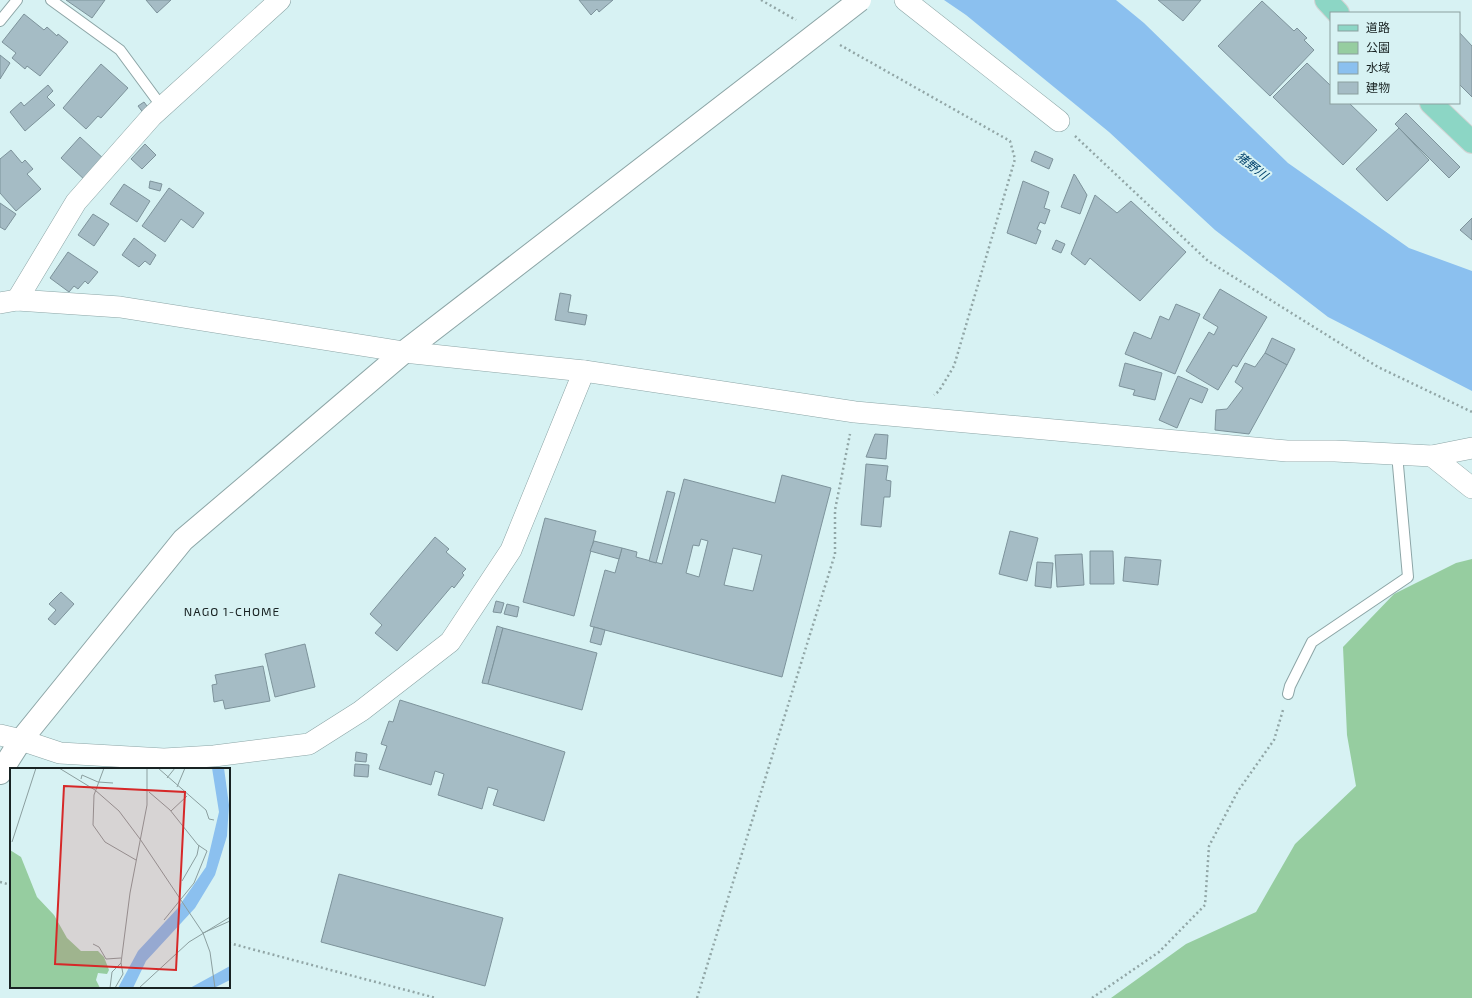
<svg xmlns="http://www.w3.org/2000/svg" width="1472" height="998" font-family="'Exo 2','Noto Sans JP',sans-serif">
  <rect width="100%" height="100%" fill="#d7f2f3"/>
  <polygon fill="#96cda0" points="1472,559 1472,998 1111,998 1186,944 1256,912 1295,844 1356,786 1347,735 1343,647 1394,594 1456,563"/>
  <polygon fill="#8bc0ef" points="944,0 1116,0 1144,23 1288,163 1409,248 1472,271 1472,391 1328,317 1215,230 1109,132 966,15"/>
  <g fill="#a5bcc5" stroke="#7d939b" fill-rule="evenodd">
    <polygon points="66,0 105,0 92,18"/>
    <polygon points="146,0 171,0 157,13"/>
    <polygon points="579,0 613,0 599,12 597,9 591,15"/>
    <polygon points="1158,0 1201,0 1183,21"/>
    <polygon points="1262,1 1294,31 1297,28 1307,38 1304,40 1314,50 1270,96 1218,46"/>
    <polygon points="24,14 44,30 47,27 57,36 58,34 68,42 40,76 27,66 25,69 12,58 16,53 2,42"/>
    <polygon points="1459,32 1472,46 1472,97 1459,84"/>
    <polygon points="0,55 10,63 0,79"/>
    <polygon points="1307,63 1331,86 1331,103 1349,103 1377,130 1343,165 1273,97"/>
    <polygon points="101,64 128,88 101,118 98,116 86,129 63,108"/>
    <polygon points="48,85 53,91 47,97 55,105 25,131 10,112 21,102 24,106"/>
    <polygon points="144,102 150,110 144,114 138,106"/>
    <polygon points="1406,113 1460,167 1449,178 1395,124"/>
    <polygon points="1399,128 1429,160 1387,201 1356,169"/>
    <polygon points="80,137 105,160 86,181 61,158"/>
    <polygon points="145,144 156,155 142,169 131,159"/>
    <polygon points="11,150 22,163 25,160 33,169 27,174 41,189 16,211 0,193 0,159"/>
    <polygon points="1035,151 1053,159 1049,169 1031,161"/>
    <polygon points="1074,174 1075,175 1087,195 1080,214 1061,207"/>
    <polygon points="150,181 162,184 160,191 149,188"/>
    <polygon points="1023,181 1049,192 1044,208 1050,210 1045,224 1040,222 1037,229 1041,231 1036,244 1007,233"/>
    <polygon points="124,184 150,201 137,222 110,204"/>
    <polygon points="169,188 204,213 193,228 181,219 165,242 142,226"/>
    <polygon points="1095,195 1117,213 1131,201 1186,252 1140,301 1090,258 1085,265 1071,254"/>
    <polygon points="0,203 16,214 5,230 0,227"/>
    <polygon points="93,214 109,224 94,246 78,235"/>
    <polygon points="1472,218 1472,240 1460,230"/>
    <polygon points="134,238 156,255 150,265 145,261 139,267 122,255"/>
    <polygon points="1056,240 1065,244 1061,253 1052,249"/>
    <polygon points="68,252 98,272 88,284 85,281 78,289 74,286 69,292 50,278"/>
    <polygon points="1220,289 1267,317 1237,367 1233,365 1218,390 1186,371 1209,332 1214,335 1218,327 1203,318"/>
    <polygon points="560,293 571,295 568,312 587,315 585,325 555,320"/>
    <polygon points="1176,304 1200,314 1175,374 1125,354 1134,332 1151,339 1160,316 1169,320"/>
    <polygon points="1272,338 1295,349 1287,365 1265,353"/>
    <polygon points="1265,353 1287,365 1249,434 1215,430 1216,410 1227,409 1243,388 1235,382 1245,363 1255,367"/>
    <polygon points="1125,363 1162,373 1155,400 1133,395 1135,390 1119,386"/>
    <polygon points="1178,376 1208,389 1202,403 1190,398 1177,428 1159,420"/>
    <polygon points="875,434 888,435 886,459 866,457"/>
    <polygon points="866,464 888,466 886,480 891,481 890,497 884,497 881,527 861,525"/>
    <path d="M782,475L831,488L782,677L590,626L605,570L615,573L622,548L637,552L636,557L662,564L684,479L775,503ZM701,539L708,541L699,577L686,573L693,545L699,546ZM733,548L762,555L753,591L724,585Z"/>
    <polygon points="667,491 675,493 656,563 649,561"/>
    <polygon points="545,518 596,531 574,616 523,602"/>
    <polygon points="1010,531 1038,538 1027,581 999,574"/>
    <polygon points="435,537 449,549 446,552 466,569 462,573 464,575 454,588 452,586 397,651 375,633 382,625 370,614"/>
    <polygon points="594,541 622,548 619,559 590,551"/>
    <polygon points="1090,551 1113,551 1114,584 1090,584"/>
    <polygon points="1082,554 1084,585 1057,587 1055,555"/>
    <polygon points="1125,557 1161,560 1158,585 1123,581"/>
    <polygon points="1037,562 1053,563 1051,588 1035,586"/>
    <polygon points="61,592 74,604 55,625 48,619 56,610 49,604"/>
    <polygon points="496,601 504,603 501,613 493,612"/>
    <polygon points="507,604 519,607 517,617 504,614"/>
    <polygon points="497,626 503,628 488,684 482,683"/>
    <polygon points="594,627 605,630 601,645 590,642"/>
    <polygon points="503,628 597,653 582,710 488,684"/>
    <polygon points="305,644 315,687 275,697 265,654"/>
    <polygon points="263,666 270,701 225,709 223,700 214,702 212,685 217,684 215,675"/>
    <polygon points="400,700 565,752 544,821 493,805 498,790 488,787 482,809 438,795 444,774 435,771 431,785 379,769 387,746 381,744 389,721 393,722"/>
    <polygon points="356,752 367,754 366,762 355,761"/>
    <polygon points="355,764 369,765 368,777 354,776"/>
    <polygon points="339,874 503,918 485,986 321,942"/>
  </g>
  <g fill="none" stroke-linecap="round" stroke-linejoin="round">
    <defs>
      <g id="lane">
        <polyline points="51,0 120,50 162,107"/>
        <polyline points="0,21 17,0"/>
        <polyline points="1288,694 1290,686 1312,642 1408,577 1397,454"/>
      </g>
      <g id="street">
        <polyline points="905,0 1059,121"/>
        <polyline points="17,300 76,202 152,116 280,0"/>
        <polyline points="0,303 17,300 120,307 404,352 584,371 855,412 1287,451 1335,451 1432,456 1472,448"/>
        <polyline points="1432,456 1472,488"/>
        <polyline points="0,735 21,740 60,753 164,759 214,756 309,744 361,711 450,642 511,550 584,371"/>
      </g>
      <polyline id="secondary" points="0,773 21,740 183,540 404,352 784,59"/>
      <g id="primary">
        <polyline points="1326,0 1338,13"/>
        <polyline points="1431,103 1472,142"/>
      </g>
    </defs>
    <use href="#lane" stroke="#8ca5a6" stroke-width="12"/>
    <use href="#street" stroke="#8ca5a6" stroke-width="22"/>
    <use href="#secondary" stroke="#8ca5a6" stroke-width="24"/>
    <use href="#primary" stroke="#d1d3d3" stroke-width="24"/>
    <g stroke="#91a6a6" stroke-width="2.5" stroke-dasharray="2 3" stroke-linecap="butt">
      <polyline points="761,0 796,20"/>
      <polyline points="840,45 1010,141 1015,159 954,366 939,391 934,395"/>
      <polyline points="1075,136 1208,261 1378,367 1472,412"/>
      <polyline points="0,882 11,885"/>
      <polyline points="229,943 436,998"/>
      <polyline points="697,998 835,554 835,510 850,434"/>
      <polyline points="1092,998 1159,952 1205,905 1209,846 1238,791 1274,740 1283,710"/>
    </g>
    <use href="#lane" stroke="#fff" stroke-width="10"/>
    <use href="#street" stroke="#fff" stroke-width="21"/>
    <use href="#secondary" stroke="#fff" stroke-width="22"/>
    <use href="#primary" stroke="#8cd6c5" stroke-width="22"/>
    <defs>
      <polyline id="secondary-bridge" points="784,59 860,0"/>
    </defs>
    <use href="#secondary-bridge" stroke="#8ca5a6" stroke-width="24" stroke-linecap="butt"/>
    <use href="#secondary-bridge" stroke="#fff" stroke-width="22"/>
  </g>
  <g text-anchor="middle" stroke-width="4" stroke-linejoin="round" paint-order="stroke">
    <g font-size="12" font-style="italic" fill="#01416c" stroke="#d7f2f3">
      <text transform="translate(1252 166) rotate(38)" y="4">猪野川</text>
    </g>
    <g font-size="12" letter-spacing="1" fill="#182222" stroke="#d7f2f3">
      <text x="232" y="616">NAGO 1-CHOME</text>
    </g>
  </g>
  <g transform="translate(10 768)">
    <rect width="220" height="220" fill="#d7f2f3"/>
    <path d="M0,82L11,89L27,129L44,147L57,170L71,183H88L94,189L99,202L97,206L88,205L86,212L90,220H0Z" fill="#96cda0"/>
    <path d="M202,0H214L219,37L217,68L205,107L185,140L136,193L123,220H108L128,183L167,141L196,99L209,44ZM220,198V212L204,220H180Z" fill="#8bc0ef"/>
    <path fill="none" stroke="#8b9f9f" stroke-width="1" d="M49,0L85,22L109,43L130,71L193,165L200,184L205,220M94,0L84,27L83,57L95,74L126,92M148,0L196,42L199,51L204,52M157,10L165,0M71,11L72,7L88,14L103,15M167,19L175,0M139,24L160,42L188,77L197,83L184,115L154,152M161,43L177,28M2,74L26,0M172,113L187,87L189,77M193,165L220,153M83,176L89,179L96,191L111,190M100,220L102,204L111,195M105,220L113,206L111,195L120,125L137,37V0M129,220L179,174L220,149"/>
    <path fill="#d62828" fill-opacity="0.15" stroke="#d62828" stroke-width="2" d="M54,18L175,24L166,202L45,196Z"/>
    <rect width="220" height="220" fill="none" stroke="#182222" stroke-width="2"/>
  </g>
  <rect x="1330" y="12" width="130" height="92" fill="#d7f2f3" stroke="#8b9f9f"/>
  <rect x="1338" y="25" width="20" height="6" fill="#8cd6c5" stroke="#8b9f9f"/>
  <text x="1366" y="32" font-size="12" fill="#182222">道路</text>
  <rect x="1338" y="42" width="20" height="12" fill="#96cda0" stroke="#8b9f9f"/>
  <text x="1366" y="52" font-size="12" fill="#182222">公園</text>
  <rect x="1338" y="62" width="20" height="12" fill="#8bc0ef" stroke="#8b9f9f"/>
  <text x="1366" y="72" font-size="12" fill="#182222">水域</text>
  <rect x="1338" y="82" width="20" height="12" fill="#a5bcc5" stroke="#8b9f9f"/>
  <text x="1366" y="92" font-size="12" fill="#182222">建物</text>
</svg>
